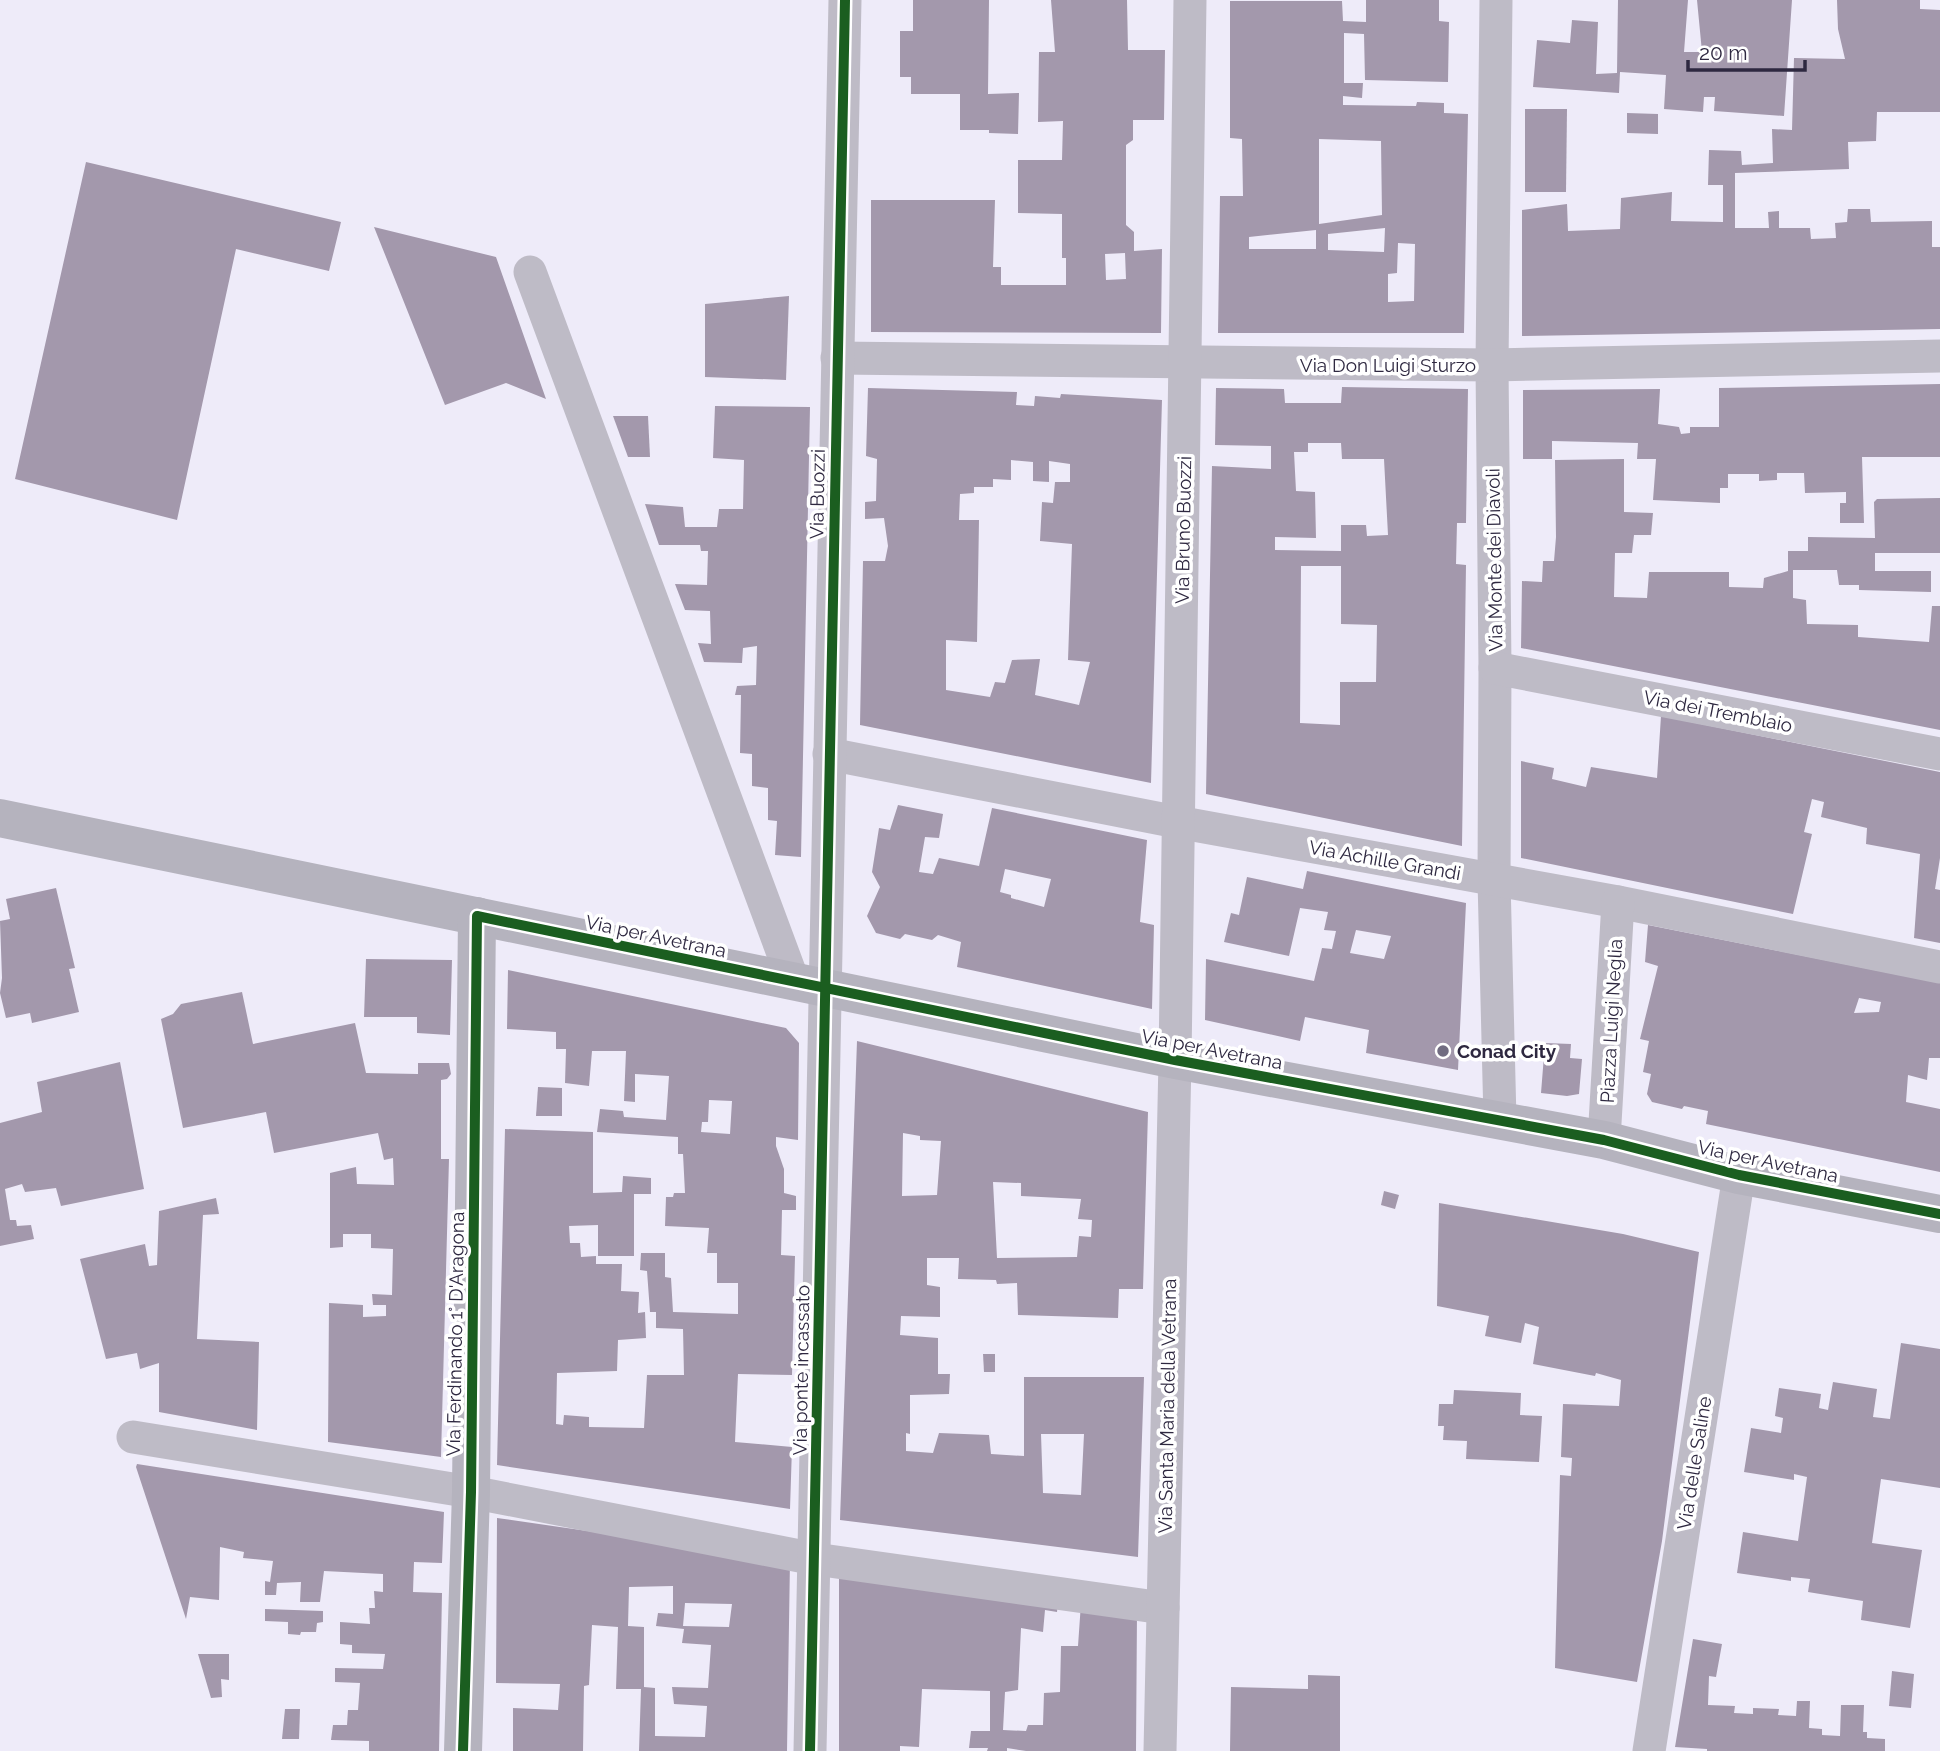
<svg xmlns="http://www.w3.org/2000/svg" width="1940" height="1751" font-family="Raleway,sans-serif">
  <rect width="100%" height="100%" fill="#eeebf9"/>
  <g fill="#a398ac" fill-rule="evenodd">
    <polygon points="913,0 989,0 988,94 1019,93 1018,134 989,133 989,130 960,130 960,94 911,94 911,77 900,77 900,31 913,31"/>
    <path d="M1051,0H1127L1128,50H1165L1164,120H1133V140L1126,145V225L1134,232V251L1162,249L1161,333L871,332V200H995L993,267H1001V285H1066V258H1062V214L1018,213V160H1062L1063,121L1038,122L1039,52H1055ZM1125,253L1126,279L1106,280L1105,254Z"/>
    <path d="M1366,0H1439V21L1449,22L1448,82L1365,80L1364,34L1344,33V83H1363L1362,98L1343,96V105L1416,106L1417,102L1444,103V113L1468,114L1464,333H1218L1220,196H1243L1242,139L1230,138V1H1342L1343,21L1366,22ZM1319,139L1381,141L1382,215L1319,224ZM1385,228L1384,252L1328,250V234ZM1316,230V249H1249V237ZM1398,243L1415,244L1414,301L1388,302V274L1397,273Z"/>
    <polygon points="1618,0 1688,0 1684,52 1702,52 1697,0 1792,0 1784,116 1714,111 1715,97 1704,97 1703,112 1664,109 1666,75 1620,72 1619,93 1533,87 1537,40 1570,43 1572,20 1598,22 1596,74 1617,73"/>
    <polygon points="1837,0 1920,0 1920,9 1940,10 1940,112 1877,112 1876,141 1848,142 1849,169 1735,173 1735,228 1769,228 1768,212 1779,211 1779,228 1810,228 1811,239 1836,238 1835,223 1847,222 1848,209 1870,209 1871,222 1932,221 1932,247 1940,247 1940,329 1522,336 1522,210 1567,204 1568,231 1620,229 1621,198 1672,192 1671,221 1723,222 1723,185 1708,185 1709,150 1741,151 1742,165 1773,163 1772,129 1792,130 1794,58 1845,59 1838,29"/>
    <polygon points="1525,109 1567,109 1566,192 1525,192"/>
    <polygon points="1627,113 1658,114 1658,134 1627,133"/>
    <polygon points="86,162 341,222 329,271 236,249 177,520 15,479"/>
    <polygon points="374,227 496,257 546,399 506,383 445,405"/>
    <polygon points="789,296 786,380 705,377 705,304"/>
    <polygon points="1940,384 1940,457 1862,457 1864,523 1840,523 1840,503 1846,503 1846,492 1805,493 1804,473 1777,473 1777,480 1759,481 1759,474 1728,474 1728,488 1720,488 1720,503 1653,500 1656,459 1637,459 1638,443 1552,441 1552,459 1523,459 1523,390 1660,389 1658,424 1679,427 1681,434 1690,433 1690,427 1719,427 1719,388"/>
    <path d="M1342,387L1468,389L1466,523H1457L1456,564L1466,565L1462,846L1206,794L1212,466L1271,469V446L1215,445L1216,388L1284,389L1285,403H1341ZM1308,443H1341L1342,459H1384L1388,535L1367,536L1366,525H1341V551L1275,550V537L1316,538L1315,492L1296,491L1294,452H1308ZM1301,566H1341V624L1377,625L1376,682H1340V725L1300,723Z"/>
    <path d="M868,388L1017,392L1016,405L1034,406L1035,396L1060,398L1061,394L1162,400L1151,783L860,725L863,561H885L888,546L884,518L865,519V502L876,501L877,459L866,456ZM1011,460L1033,462V481L1049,482V461L1070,464V482H1055L1053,503L1042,502L1040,541L1072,544L1068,660L1090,662L1079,705L1035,695L1040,659L1012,660L1005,683L995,682L990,697L946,690V640L977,642L979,520H959L960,494L974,493V487H993V479L1011,480Z"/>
    <polygon points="715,406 810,407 801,857 775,855 777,821 768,820 768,788 752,786 752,754 740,753 741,695 735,695 737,686 756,685 757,646 743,648 742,663 704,662 698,643 711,644 710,611 685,610 675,584 707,585 708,551 701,551 700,545 659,545 645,504 683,507 685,527 717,527 719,509 743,509 744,460 713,458"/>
    <polygon points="613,416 648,416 650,457 628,457"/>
    <polygon points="1624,459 1624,512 1653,513 1651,535 1634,535 1632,553 1615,553 1614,597 1647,598 1649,572 1729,572 1729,587 1763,588 1764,578 1788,571 1788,551 1808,551 1808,537 1875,538 1874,502 1877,499 1940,498 1940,553 1875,553 1875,571 1931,571 1931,592 1859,590 1859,585 1839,585 1837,570 1793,570 1793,598 1806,600 1807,624 1858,625 1858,637 1929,642 1932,606 1940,606 1940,730 1521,648 1522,581 1542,582 1543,561 1554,561 1556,537 1555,460"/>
    <polygon points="1661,716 1940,772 1940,858 1935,889 1940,890 1940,943 1914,938 1920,854 1866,844 1867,828 1821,817 1824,802 1812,799 1804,832 1812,834 1793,914 1521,858 1521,761 1554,768 1552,779 1586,787 1591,767 1657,778"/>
    <path d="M898,805L943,814L939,838L925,837L919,872L933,874L939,858L979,866L992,808L1147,840L1140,922L1154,925L1152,1009L957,967L961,942L938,935L932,940L905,934L900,939L876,933L867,916L880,887L872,872L879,828L890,830ZM1005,869L1051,879L1044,907L1011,898V895L1000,892Z"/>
    <path d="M1307,871L1466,903L1458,1070L1366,1053L1369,1030L1305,1017L1300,1041L1205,1020L1206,959L1314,981L1322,948L1332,949L1336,931L1324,930L1328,912L1300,908L1289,956L1224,942L1231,913L1239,915L1247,877L1303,889ZM1356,930L1391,936L1384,959L1350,953Z"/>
    <polygon points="56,888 75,968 69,969 79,1012 32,1023 30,1013 6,1018 0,993 2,978 0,921 10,919 6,899"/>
    <path d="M1648,925L1940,983V1058H1929L1927,1080L1908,1075L1906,1102L1940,1109V1172L1706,1124L1708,1111L1684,1106L1682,1109L1652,1102L1647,1094L1651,1074L1643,1072L1649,1041L1640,1039L1658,966L1645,962ZM1859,998L1881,1002L1879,1012L1854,1013Z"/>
    <polygon points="366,959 452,960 450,1035 417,1033 417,1017 364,1017"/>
    <path d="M508,970L786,1028L799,1043L798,1140L776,1137V1146L784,1169V1193L796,1196V1210H782L781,1255L795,1256L792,1375L738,1374L735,1442L792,1447L790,1509L497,1465L505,1129L593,1132V1193L622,1192L623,1176L651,1178V1194H634V1256H598V1225L569,1226L570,1243H580L581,1257L596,1256V1264H622L621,1291L639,1292L638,1313L645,1312L646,1338L618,1340L617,1371L557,1373L556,1424L563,1425L564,1415L589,1417V1427L644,1428L647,1375H684L683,1329L656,1328V1312H650L647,1271L640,1270L641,1253H665V1277L671,1278L673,1312L738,1314V1283H717V1253H707L709,1228L665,1226L666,1197H673L674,1193H685L683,1154H678V1137L597,1132L600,1109L623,1111L624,1117L666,1120L669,1076L635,1074V1102L624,1101L626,1051H592L589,1086L565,1083L566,1049H556V1032L507,1029ZM709,1100L732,1101L730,1134L701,1132L702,1122H708Z"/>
    <polygon points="242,992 253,1044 355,1023 366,1073 418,1074 418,1063 449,1063 451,1074 447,1079 441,1080 441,1159 449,1159 441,1457 328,1442 329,1303 363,1305 363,1317 386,1316 386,1305 373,1305 372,1294 392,1295 393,1249 371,1248 371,1234 343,1234 343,1247 330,1248 330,1173 356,1167 357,1184 394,1185 393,1158 384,1160 378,1133 274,1153 266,1112 183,1128 161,1019 173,1014 181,1004"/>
    <path d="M857,1041L1148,1112L1143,1289H1119L1118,1318L1018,1315L1017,1283L997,1284L996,1280L958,1279L959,1258H927V1285L940,1287V1317L901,1316L900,1335L938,1338V1374H950L949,1394L910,1395V1434L906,1433V1451L933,1453L939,1433L989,1435L991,1454L1024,1456V1377H1144L1138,1557L840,1520ZM903,1133L920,1136V1140L941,1141L937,1195L902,1196ZM993,1182L1021,1183V1196L1081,1199L1078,1219L1092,1220L1091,1237L1079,1236L1077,1257L997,1258ZM1041,1434H1084L1081,1495L1043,1493Z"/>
    <polygon points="1545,1043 1571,1044 1570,1058 1582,1059 1579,1094 1567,1096 1541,1093"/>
    <polygon points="120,1062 144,1189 61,1206 56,1188 25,1192 22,1184 5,1189 10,1220 16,1220 17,1226 31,1225 34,1239 0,1246 0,1123 42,1112 37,1082"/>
    <polygon points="538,1087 562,1088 562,1116 536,1116"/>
    <polygon points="1384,1191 1399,1195 1395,1209 1381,1205"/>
    <polygon points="216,1198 219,1214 203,1215 197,1339 259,1342 257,1430 159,1412 159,1363 140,1369 137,1353 106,1359 80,1259 145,1244 149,1266 157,1265 159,1211"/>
    <polygon points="1439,1203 1623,1234 1699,1252 1662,1541 1637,1682 1555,1668 1560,1475 1571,1476 1572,1458 1561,1457 1563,1404 1619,1406 1621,1380 1596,1373 1595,1376 1533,1364 1539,1327 1525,1323 1521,1343 1485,1336 1489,1316 1437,1306"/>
    <polygon points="1901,1343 1940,1349 1940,1488 1881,1479 1872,1543 1922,1550 1910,1628 1861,1620 1863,1601 1808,1592 1810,1579 1791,1577 1791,1581 1737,1573 1743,1532 1798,1541 1807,1477 1794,1474 1794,1480 1744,1472 1751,1428 1781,1433 1783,1418 1775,1416 1779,1388 1821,1394 1819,1408 1828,1410 1833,1382 1877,1389 1873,1417 1890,1419"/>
    <polygon points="983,1354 995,1354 995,1372 984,1372"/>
    <polygon points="1454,1390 1521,1393 1520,1415 1542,1416 1539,1462 1466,1459 1467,1441 1443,1440 1444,1426 1438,1426 1439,1404 1453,1404"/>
    <polygon points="137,1464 444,1512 442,1563 414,1562 413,1592 442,1593 439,1751 369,1751 369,1741 331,1740 333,1725 347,1725 348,1710 358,1710 360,1683 335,1682 335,1668 383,1669 385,1654 352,1653 352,1645 340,1644 340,1622 370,1624 369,1608 375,1608 374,1591 383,1592 383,1574 324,1571 320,1602 300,1602 301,1582 277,1583 276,1595 265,1595 265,1581 270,1582 273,1561 243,1558 244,1552 220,1547 219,1600 190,1597 186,1619 136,1467"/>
    <path d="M497,1518L790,1560L787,1751H639L641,1689H616L618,1627L592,1625L589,1685L584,1686L583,1751H513V1708L558,1710L560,1684L496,1683ZM673,1586V1614L658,1613L656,1626L684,1629L682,1643L711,1645L708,1688L672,1687L674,1704L707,1706L705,1737L655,1736V1688L644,1687V1627L628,1626L629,1587ZM685,1603L732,1604L729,1627L683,1626Z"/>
    <polygon points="839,1562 1058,1601 1057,1612 1045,1610 1043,1632 1021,1628 1018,1690 1005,1692 1003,1730 1026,1731 1028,1725 1043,1725 1044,1693 1060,1692 1061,1646 1078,1646 1081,1603 1137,1611 1136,1751 1026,1751 1007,1748 1007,1751 987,1751 988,1748 969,1748 971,1731 990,1731 990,1691 922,1689 919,1747 900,1746 900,1751 839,1751"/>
    <polygon points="265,1609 323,1611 323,1622 317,1623 316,1632 301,1632 300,1635 288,1634 288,1622 265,1621"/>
    <polygon points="1693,1639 1722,1644 1716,1677 1709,1676 1708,1705 1735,1706 1734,1713 1753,1714 1753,1708 1779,1709 1778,1715 1796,1716 1797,1701 1810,1701 1809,1728 1822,1729 1822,1735 1840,1736 1841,1705 1864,1705 1863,1732 1867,1732 1867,1738 1885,1739 1885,1751 1707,1751 1707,1749 1675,1747"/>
    <polygon points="198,1654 229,1654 229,1680 221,1679 222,1697 211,1698"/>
    <polygon points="1892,1671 1914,1674 1911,1708 1889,1706"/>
    <polygon points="1308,1675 1340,1676 1340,1751 1230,1751 1231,1687 1308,1689"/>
    <polygon points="285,1709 300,1709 299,1739 282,1739"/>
  </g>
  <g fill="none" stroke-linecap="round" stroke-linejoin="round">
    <g stroke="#bebbc6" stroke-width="33">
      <polyline points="1496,0 1492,365 1495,668 1494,880 1500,1120"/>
      <polyline points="530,272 794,983"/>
      <polyline points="837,358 1492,365 1940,356"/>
      <polyline points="1495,668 1940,754"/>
      <polyline points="829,754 1177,822 1618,902 1940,967"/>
      <polyline points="1604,1140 1618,902"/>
      <polyline points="133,1437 471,1492 815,1559 1163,1608"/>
      <polyline points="810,1751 845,0"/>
      <polyline points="1160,1751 1175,1060 1190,0"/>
      <polyline points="1649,1751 1739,1175"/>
    </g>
    <g stroke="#b5b3be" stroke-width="38">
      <polyline points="0,818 1175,1060 1604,1140 1739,1175 1940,1214"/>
      <polyline points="463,1751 471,1492 477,916"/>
    </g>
    <defs>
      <g id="cycleway">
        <polyline points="463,1751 471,1492 477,916 1175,1060 1604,1140 1739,1175 1940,1214"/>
        <polyline points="810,1751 845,0"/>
      </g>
    </defs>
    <use href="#cycleway" stroke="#fff" stroke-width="15"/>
    <use href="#cycleway" stroke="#1b5e20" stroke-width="10"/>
  </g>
  <circle fill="#716c81" stroke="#fff" stroke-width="2.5" cx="1443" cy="1051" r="7"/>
  <g text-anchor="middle" stroke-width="7" stroke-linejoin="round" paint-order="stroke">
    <g font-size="19" fill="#2e2840" stroke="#fff">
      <text x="1388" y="372">Via Don Luigi Sturzo</text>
      <text transform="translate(817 494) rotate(-89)" y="7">Via Buozzi</text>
      <text transform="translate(1183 530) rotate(-89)" y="7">Via Bruno Buozzi</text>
      <text transform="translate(1494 560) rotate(-91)" y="7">Via Monte dei Diavoli</text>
      <text transform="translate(1718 711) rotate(11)" y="7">Via dei Tremblaio</text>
      <text transform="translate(1385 860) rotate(10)" y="7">Via Achille Grandi</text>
      <text transform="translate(656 936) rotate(12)" y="7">Via per Avetrana</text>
      <text transform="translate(1611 1021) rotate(-87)" y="7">Piazza Luigi Neglia</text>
      <text transform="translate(1212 1049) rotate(11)" y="7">Via per Avetrana</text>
      <text transform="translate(1768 1161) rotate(12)" y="7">Via per Avetrana</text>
      <text transform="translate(455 1334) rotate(-89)" y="7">Via Ferdinando 1° D'Aragona</text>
      <text transform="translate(801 1370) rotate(-89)" y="7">Via ponte incassato</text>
      <text transform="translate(1167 1406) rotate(-89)" y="7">Via Santa Maria della Vetrana</text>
      <text transform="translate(1694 1463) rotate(-81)" y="7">Via delle Saline</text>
    </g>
    <g font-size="19" font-weight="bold" fill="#2e2840" stroke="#fff" text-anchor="start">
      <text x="1457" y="1058">Conad City</text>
    </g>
  </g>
  <path d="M1688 60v10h117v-10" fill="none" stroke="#2e2840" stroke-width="3.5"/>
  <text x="1699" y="60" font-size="21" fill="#2e2840" stroke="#ffffff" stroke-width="5" paint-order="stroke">20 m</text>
</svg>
